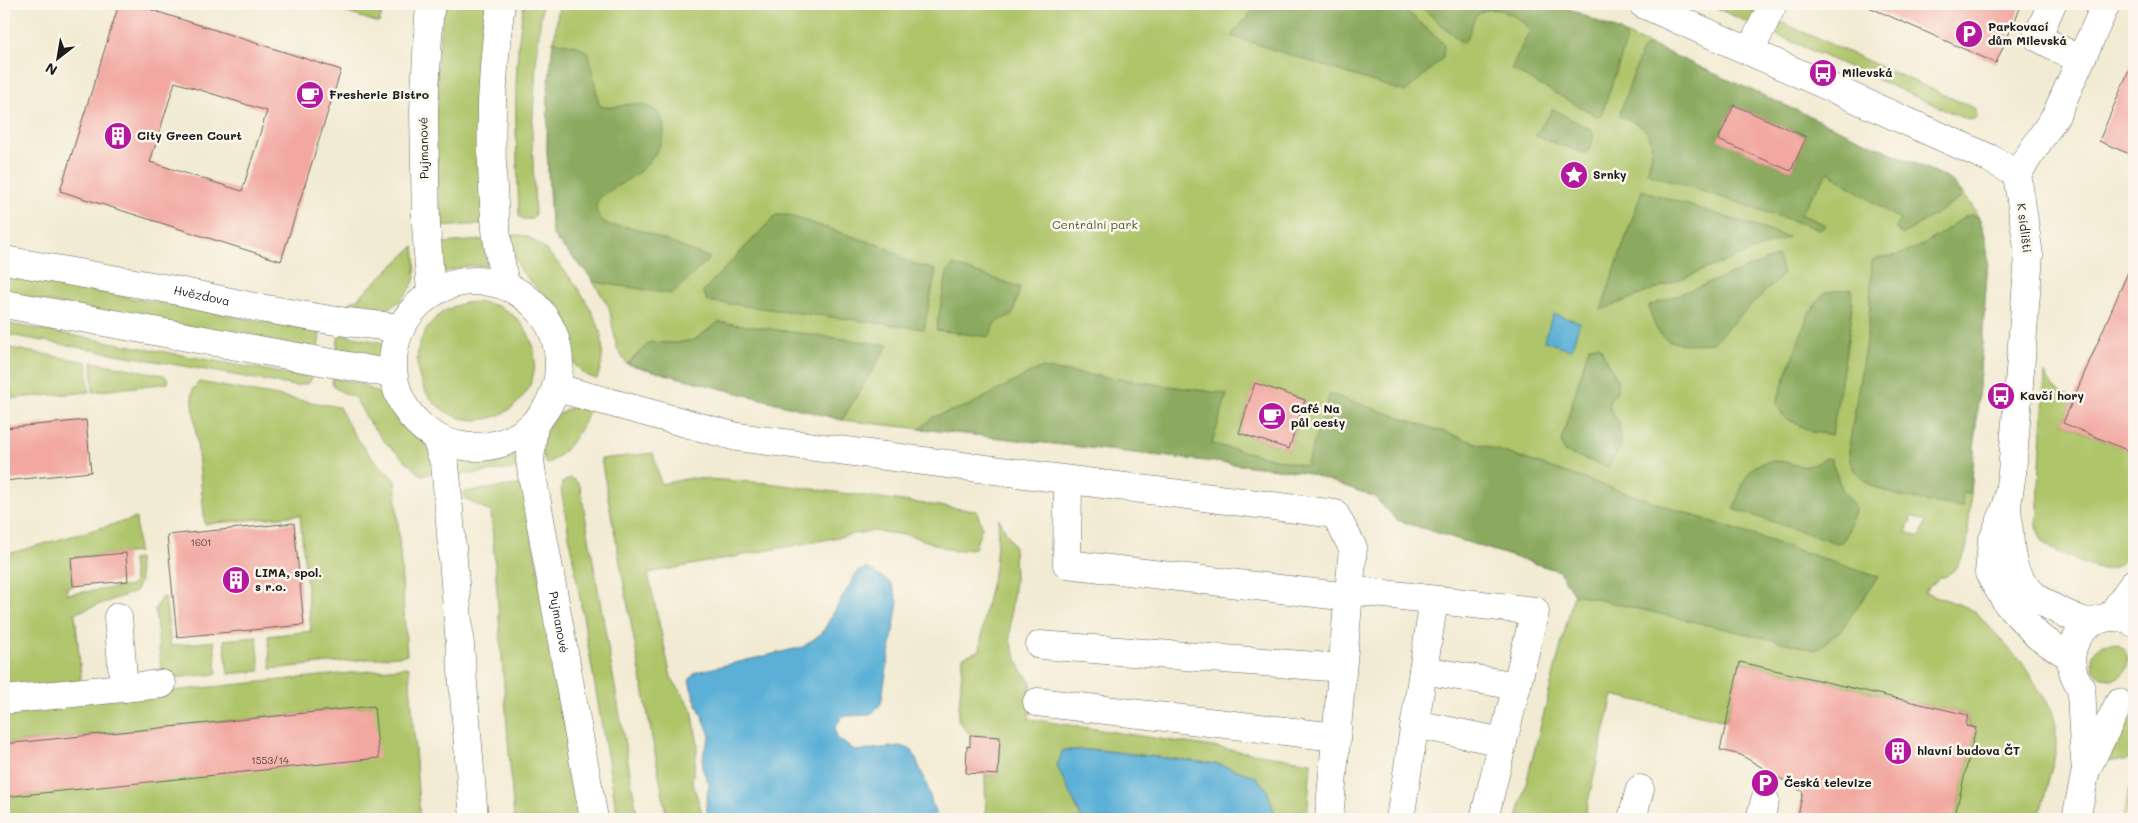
<svg xmlns="http://www.w3.org/2000/svg" width="2138" height="823" font-family="Mali,sans-serif">
  <rect width="100%" height="100%" fill="#fbf7ec"/>
  <filter id="ink" filterUnits="userSpaceOnUse"><feTurbulence type="fractalNoise" baseFrequency=".02" numOctaves="2"/><feDisplacementMap in="SourceGraphic" scale="10" xChannelSelector="R" yChannelSelector="G"/><feConvolveMatrix kernelMatrix="1 2 1 2 8 2 1 2 1" color-interpolation-filters="sRGB"/></filter>
  <filter id="wash" filterUnits="userSpaceOnUse"><feTurbulence type="fractalNoise" baseFrequency=".0096" numOctaves="4" result="noise"/><feDisplacementMap in="SourceGraphic" scale="20" xChannelSelector="R" yChannelSelector="G"/><feGaussianBlur stdDeviation="1.12" result="paint"/><feColorMatrix in="noise" values="0 0 0 0 0 0 0 0 0 0 0 0 0 0 0 0 0 1.4 0 .05"/><feComposite in="paint" operator="in"/></filter>
  <g filter="url(#wash)">
    <rect width="100%" height="100%" fill="#f2ebd3"/>
    <g fill="#afc56a" stroke="#667043" fill-rule="evenodd">
      <polygon points="320,4 385,4 379,23"/>
      <polygon points="443,4 489,4 483,224 440,227 433,109"/>
      <path d="M524,4H542L536,64L532,134L535,215L532,219H523L519,216C517,146 511,73 524,4Z"/>
      <path d="M559,4H1558L1943,176C1962,188 1980,213 1985,236C1987,244 1987,252 1988,260L1967,546L1964,555L1954,570L1945,577H1940L1924,592L1964,606L1976,612L2023,664L2052,710L2056,725V751L2039,819H1954L1976,728L1968,726L1969,723H1967L1968,715L1741,662L1726,721L1613,695L1584,819H1517L1574,594L1559,571L1397,520L1396,478L1304,472L842,420L627,364L617,349L609,307L587,272L556,240L551,226L547,151L548,89ZM1733,105L1806,137L1791,171L1719,140ZM1255,384L1305,400L1289,449L1239,433ZM1912,516L1926,522L1920,537L1906,532Z"/>
      <polygon points="1707,4 1740,4 1974,108 1977,115 1974,119 1968,120"/>
      <path d="M513,235C517,235 521,235 525,236C551,245 593,305 600,331C604,348 603,363 597,379L585,375L575,365L559,316L547,299L521,271L512,251L510,237Z"/>
      <polygon points="484,240 487,266 467,266 444,272 441,243"/>
      <path d="M414,246C415,255 416,265 415,274C415,283 410,289 405,295C389,316 367,312 343,310L346,305L358,298Z"/>
      <polygon points="4,275 320,332 318,350 4,294"/>
      <circle cx="476" cy="361" r="59"/>
      <polygon points="4,323 298,376 309,374 312,378 309,383 295,386 4,334"/>
      <polygon points="339,334 384,343 381,360 336,352"/>
      <polygon points="4,347 87,362 89,392 4,399"/>
      <polygon points="92,362 164,375 168,380 168,383 93,392"/>
      <path d="M2045,373C2049,388 2060,393 2074,398L2063,423L2134,453C2134,478 2138,533 2129,553C2114,580 2090,567 2069,557C2061,553 2052,550 2045,544C2040,538 2037,531 2037,523Z"/>
      <path d="M333,378L360,383L384,396L397,408L429,449L433,469C430,475 427,475 421,475L383,440L369,422L355,398L336,389L332,383Z"/>
      <path d="M199,382L339,407C353,436 370,459 395,479L407,655L271,669L268,636L311,631L300,515L205,524L192,393L194,387Z"/>
      <path d="M574,407L589,411C580,432 567,454 546,464C535,444 552,411 574,407Z"/>
      <polygon points="519,447 522,468 459,475 457,460 459,455 495,454"/>
      <polygon points="653,453 661,484 691,478 768,483 977,511 982,527 975,548 955,551 909,535 871,531 648,573 671,677 692,709 698,745 692,781 704,819 667,819 601,459"/>
      <polygon points="570,478 576,481 580,486 638,819 618,819 561,489 562,483"/>
      <polygon points="523,484 582,819 514,819 491,512 465,499 464,492"/>
      <polygon points="136,518 138,552 71,558 73,586 67,587 67,594 131,586 134,581 132,560 138,559 140,582 135,592 75,613 81,676 80,681 4,691 4,555"/>
      <polygon points="999,519 1014,547 1015,580 1011,611 1010,641 1021,669 1031,683 1029,719 1311,762 1307,819 1277,819 1266,788 1255,776 1217,764 1099,750 1063,750 1057,766 1082,819 986,819 985,775 998,775 1000,737 970,735 958,720 963,657 980,650 985,611 995,568"/>
      <polygon points="165,597 171,646 214,641 217,674 162,679 155,609 161,598"/>
      <polygon points="257,637 260,671 228,674 224,640"/>
      <circle cx="2110" cy="661" r="18"/>
      <polygon points="409,667 420,819 4,819 4,797 76,789 374,706 4,744 4,708"/>
      <polygon points="2134,715 2134,755 2124,761 2105,760 2120,729"/>
      <polygon points="2134,773 2134,819 2122,819"/>
    </g>
    <g fill="#8baa5e" stroke="#54633d" fill-rule="evenodd">
      <polygon points="1258,4 1399,4 1444,44 1443,58 1405,92 1231,36"/>
      <path d="M1418,4H1558L1622,32L1626,37V43L1601,116H1597L1511,69L1530,30C1520,16 1491,0 1476,16C1470,24 1471,37 1462,43Z"/>
      <path d="M553,41L578,46L589,53L599,105C615,113 630,97 650,108C678,122 658,155 641,170C633,178 600,195 598,200C594,207 597,216 603,221C610,228 622,225 632,228C640,229 649,234 657,237C674,244 692,251 710,258L672,294L595,282L552,234L547,151L548,89Z"/>
      <path d="M1651,45L1943,176L1953,182L1961,192V198L1902,235L1896,228L1900,220L1828,172L1800,214L1826,225L1821,230L1647,173C1657,141 1653,127 1619,116L1641,52L1645,47ZM1733,105L1806,137L1791,171L1719,140Z"/>
      <polygon points="1553,109 1591,130 1594,136 1588,151 1584,153 1535,136"/>
      <polygon points="1642,190 1788,237 1601,310"/>
      <polygon points="776,215 787,215 885,247 908,262 936,270 924,329 707,301 703,291"/>
      <path d="M1972,215L1978,217L1985,236L1988,260L1971,494L1963,493L1962,507C1932,502 1872,497 1854,470C1849,462 1849,456 1849,447L1869,321L1872,261C1878,256 1890,257 1898,255C1923,248 1945,230 1966,216Z"/>
      <path d="M1778,256L1783,274L1712,343C1675,345 1657,347 1649,306Z"/>
      <polygon points="953,265 1020,287 1013,314 995,323 989,337 936,330 947,273"/>
      <polygon points="1852,289 1851,321 1832,435 1812,432 1784,417 1776,403 1808,315 1825,292"/>
      <polygon points="719,322 888,345 842,420 627,364 650,342 675,343 694,340"/>
      <polygon points="1599,345 1617,379 1617,391 1609,402 1610,409 1619,423 1621,447 1608,467 1564,452 1561,441 1589,346"/>
      <polygon points="1040,368 1227,394 1212,444 1306,466 1330,394 1878,577 1841,630 1816,650 1574,594 1559,571 1397,520 1373,496 1304,472 920,429 933,417 970,405"/>
      <path d="M1826,458L1831,459L1841,487L1856,508L1846,536L1842,542L1836,543L1734,509C1744,481 1748,456 1784,462C1792,463 1800,468 1808,466C1814,465 1820,461 1826,458Z"/>
    </g>
    <g fill="#5bb0d7" stroke="#3c667a">
      <polygon points="1553,314 1580,322 1571,350 1544,341"/>
      <path d="M867,568L892,584L898,602L881,704L870,715L842,716L835,728L837,738L856,751L900,746L912,750L925,780L937,819H708L706,803L709,784L702,768L704,751L710,736C704,717 693,700 689,680L696,672L803,647L822,633L857,572Z"/>
      <polygon points="1063,750 1099,750 1217,764 1255,776 1266,788 1277,819 1082,819 1057,766"/>
    </g>
    <g id="blocks">
      <g fill="#f2a8a0" fill-rule="evenodd">
        <path d="M119,4H133L341,70L281,261L60,191ZM175,82L267,111L242,191L150,162Z"/>
        <polygon points="1862,4 2022,4 1996,63"/>
        <polygon points="2134,58 2134,156 2099,141"/>
        <polygon points="1734,105 1806,137 1791,171 1718,140"/>
        <polygon points="2134,258 2134,439 2129,451 2063,423"/>
        <polygon points="1255,383 1305,400 1289,449 1239,433"/>
        <polygon points="86,420 91,472 4,481 4,428"/>
        <polygon points="294,523 304,625 177,637 167,535"/>
        <polygon points="126,553 128,581 73,586 71,558"/>
        <polygon points="1740,662 1968,715 1966,726 1976,728 1954,819 1797,819 1803,792 1741,755 1720,750"/>
        <polygon points="374,706 379,758 4,797 4,744"/>
        <polygon points="970,735 1000,737 998,775 966,773 967,746 970,747"/>
      </g>
    </g>
  </g>
  <g filter="url(#ink)">
    <use href="#blocks" fill-opacity="0" stroke="#67645c" stroke-width="1"/>
    <g fill="none" stroke-linecap="round" stroke-linejoin="round">
      <defs>
        <g id="minor">
          <path d="M501,4C490,78 489,155 496,229C498,248 502,267 505,286"/>
          <polyline points="1643,4 1989,158 2017,174"/>
          <polyline points="2052,4 2037,37 2080,60"/>
          <polyline points="1750,51 1773,4"/>
          <path id="s1" d="M4,260L169,289L249,306L330,320L400,328"/>
          <circle cx="476" cy="364" r="83"/>
          <polyline points="431,293 426,225 424,111 429,17 431,4"/>
          <polyline points="4,304 393,374"/>
          <polyline points="557,388 737,437 1335,514 1353,548 1329,819"/>
          <path id="s2" d="M534,425L530,460L532,475L594,819"/>
          <polyline points="436,438 445,465 447,485 474,819"/>
          <polyline points="1068,480 1067,564 1349,597"/>
          <path d="M2007,509C2009,526 2009,546 2013,563C2022,599 2061,612 2090,624"/>
          <polyline points="1349,590 1535,611 1484,819"/>
          <polyline points="118,617 124,688"/>
          <polyline points="2110,617 2134,583"/>
          <polyline points="1040,645 1342,668"/>
          <polyline points="2071,657 2039,637 2007,603 1989,573 1992,542 2007,505 2012,473 2029,255 2017,174 2056,115 2106,4"/>
          <polyline points="1423,670 1517,686"/>
          <polyline points="4,700 162,684"/>
          <polyline points="1037,702 1336,737"/>
          <polyline points="1415,724 1503,742"/>
          <path d="M2086,770C2084,751 2083,731 2082,712C2082,704 2082,696 2081,689C2079,683 2074,677 2073,671C2067,649 2078,626 2101,619C2111,616 2125,617 2134,623"/>
          <polyline points="1400,819 1434,600"/>
          <polyline points="1632,819 1640,789"/>
          <polyline points="1760,819 1765,800"/>
          <polyline points="2076,819 2086,770 2119,703"/>
        </g>
      </defs>
      <use href="#minor" stroke="#67645c" stroke-width="29"/>
      <use href="#minor" stroke="#fff" stroke-width="28"/>
    </g>
  </g>
  <defs>
    <symbol id="parking-disc" viewBox="-11 -11 22 22"><circle r="9.5" fill="#b5179e" stroke="#fbf7ec"/><path d="M-3.5-5.5H1a3.5 3.5 0 0 1 0 7H-1V5.5H-3.5ZM-1-3.4V-.6H.8a1.4 1.4 0 0 0 0-2.8Z" fill="#fff"/></symbol>
    <symbol id="bus-disc" viewBox="-11 -11 22 22"><circle r="9.5" fill="#b5179e" stroke="#fbf7ec"/><path d="M-5-6H5V4H4V6H2V4H-2V6H-4V4H-5ZM-3.5-4V0h7V-4ZM-3.5 1.2v1.5H-2V1.2ZM2 1.2v1.5H3.5V1.2Z" fill="#fff"/></symbol>
    <symbol id="cafe-disc" viewBox="-11 -11 22 22"><circle r="9.5" fill="#b5179e" stroke="#fbf7ec"/><path d="M-5.5-4.5H6V0H3Q3 3.5 0 3.5H-2.5Q-5.5 3.5-5.5 0ZM3-3.2v2h1.7v-2ZM-6 4.5H4V6H-6Z" fill="#fff"/></symbol>
    <symbol id="building-disc" viewBox="-11 -11 22 22"><circle r="9.5" fill="#b5179e" stroke="#fbf7ec"/><path d="M-4-6H4V6H1V3H-1V6H-4ZM-2.5-4.3h1.7v1.8h-1.7ZM.8-4.3h1.7v1.8H.8ZM-2.5-1h1.7V.8h-1.7ZM.8-1h1.7V.8H.8Z" fill="#fff"/></symbol>
    <symbol id="sight-disc" viewBox="-11 -11 22 22"><circle r="9.5" fill="#b5179e" stroke="#fbf7ec"/><path d="M0-6L1.8-2.2L6-1.7L2.9 1.2L3.7 5.4L0 3.3L-3.7 5.4L-2.9 1.2L-6-1.7L-1.8-2.2Z" fill="#fff"/></symbol>
  </defs>
  <g fill-rule="evenodd">
    <use href="#parking-disc" x="1953" y="18" width="32" height="32"/>
    <use href="#bus-disc" x="1807" y="57" width="32" height="32"/>
    <use href="#cafe-disc" x="294" y="79" width="32" height="32"/>
    <use href="#building-disc" x="102" y="120" width="32" height="32"/>
    <use href="#sight-disc" x="1558" y="159" width="32" height="32"/>
    <use href="#bus-disc" x="1985" y="380" width="32" height="32"/>
    <use href="#cafe-disc" x="1256" y="400" width="32" height="32"/>
    <use href="#building-disc" x="220" y="564" width="32" height="32"/>
    <use href="#building-disc" x="1882" y="735" width="32" height="32"/>
    <use href="#parking-disc" x="1749" y="767" width="32" height="32"/>
  </g>
  <g text-anchor="middle" stroke-width="5" stroke-linejoin="round" paint-order="stroke">
    <g font-size="10" fill="#523f3d">
      <text x="201" y="546">1601</text>
      <text x="270" y="764">1553/14</text>
    </g>
    <g font-size="12" font-weight="bold" fill="#1c1c1c" stroke="#fbf7ec" text-anchor="start">
      <text x="1988" y="31">Parkovací<tspan x="1988" dy="14">dům Milevská</tspan></text>
      <text x="1842" y="77">Milevská</text>
      <text x="329" y="99">Fresherie Bistro</text>
      <text x="137" y="140">City Green Court</text>
      <text x="1593" y="179">Srnky</text>
      <text x="2020" y="400">Kavčí hory</text>
      <text x="1291" y="413">Café Na<tspan x="1291" dy="14">půl cesty</tspan></text>
      <text x="255" y="577">LIMA, spol.<tspan x="255" dy="14">s r.o.</tspan></text>
      <text x="1917" y="755">hlavní budova ČT</text>
      <text x="1784" y="787">Česká televize</text>
    </g>
    <g font-size="12" fill="#1c1c1c" stroke="#fbf7ec">
      <text transform="translate(424 148) rotate(-91)" y="4">Pujmanové</text>
      <text transform="translate(2024 228) rotate(83)" y="4">K sídlišti</text>
      <text dy="4" stroke="none"><textPath href="#s1" startOffset="201">Hvězdova</textPath></text>
      <text dy="4" stroke="none"><textPath href="#s2" startOffset="200">Pujmanové</textPath></text>
    </g>
    <g font-size="12" fill="#4f5737" stroke="#fbf7ec">
      <text x="1095" y="229">Centrální park</text>
    </g>
  </g>
  <rect width="2138" height="823" fill="none" stroke="#fbf7ec" stroke-width="20"/>
  <g transform="translate(58 58) rotate(211)" stroke="#fbf7ec" stroke-width="4" paint-order="stroke">
  <path d="M0-4L9 19L0 12L-9 19Z" fill="#1c1c1c"/>
  <text y="-8" font-size="14" font-weight="bold" text-anchor="middle" fill="#1c1c1c">N</text>
  </g>
</svg>
